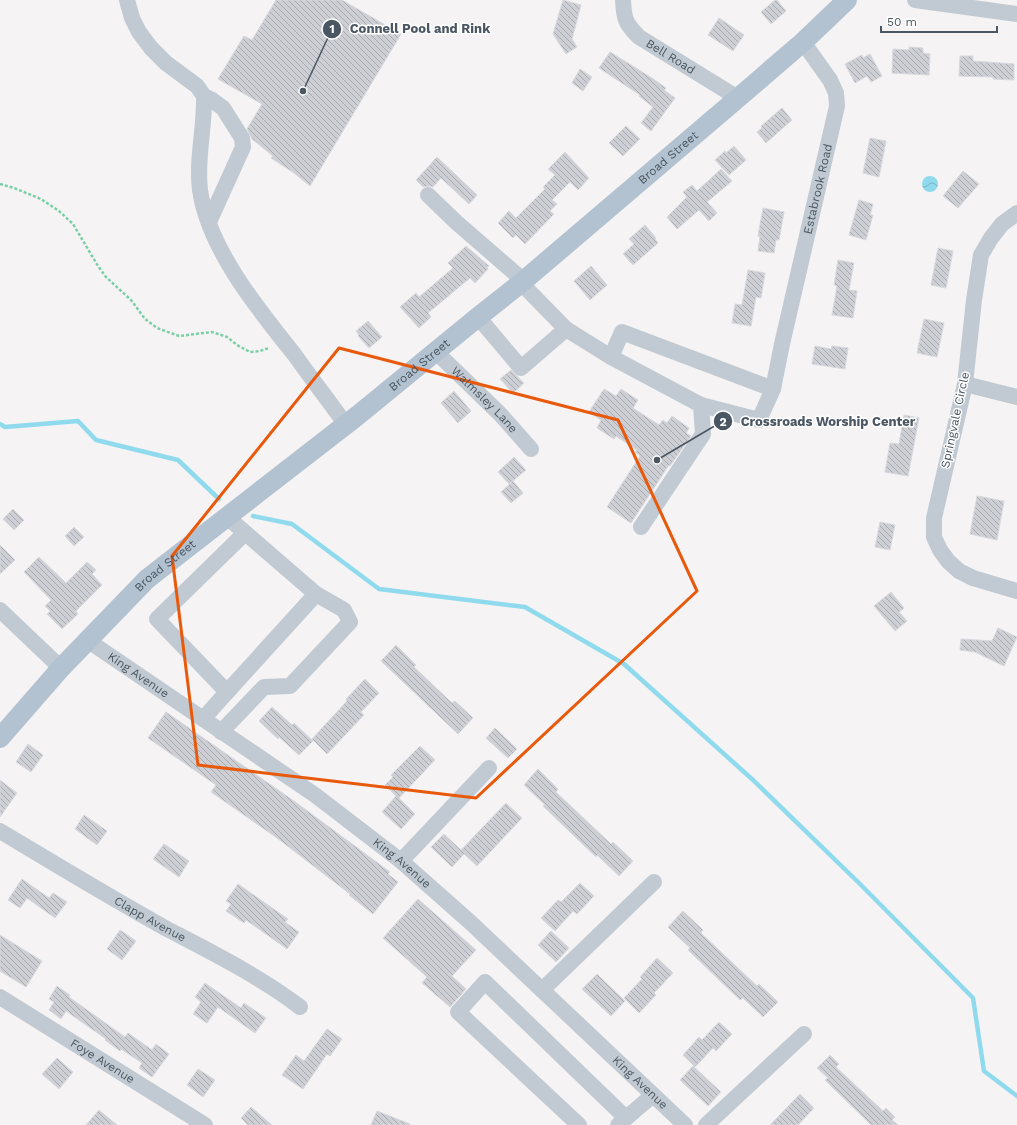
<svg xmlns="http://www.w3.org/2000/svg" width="1017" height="1125" font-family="'Work Sans',sans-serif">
  <defs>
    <pattern id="water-waves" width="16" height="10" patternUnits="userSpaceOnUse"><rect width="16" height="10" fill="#90daee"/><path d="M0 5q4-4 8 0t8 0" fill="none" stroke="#78b4c4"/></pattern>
    <pattern id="building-back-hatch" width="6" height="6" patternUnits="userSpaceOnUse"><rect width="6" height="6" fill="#cdcfd5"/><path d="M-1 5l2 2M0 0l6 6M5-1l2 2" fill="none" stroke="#a8abb0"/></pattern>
  </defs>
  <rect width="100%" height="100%" fill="#f5f3f3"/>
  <circle fill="url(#water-waves)" cx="930" cy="184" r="8"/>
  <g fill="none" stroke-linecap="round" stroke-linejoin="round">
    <g stroke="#90daee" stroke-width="4.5">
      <polyline points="0,424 5,427 78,421 96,440 178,460 219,499"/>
      <polyline points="253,516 292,524 379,589 525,607 624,664 753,780 859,883 973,998 984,1071 1017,1096"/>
    </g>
  </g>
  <g fill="url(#building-back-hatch)" stroke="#d7d9de">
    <polygon points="276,0 342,0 401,34 310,186 294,173 271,158 273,156 252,139 247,129 262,104 218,79 244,36 252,40"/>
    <polygon points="563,0 581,5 572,39 577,47 566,54 553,34"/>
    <polygon points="775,0 777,0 786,11 771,24 761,12"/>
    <polygon points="719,18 744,35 733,51 708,35"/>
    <polygon points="909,47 923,48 923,53 930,54 929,75 892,73 893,49 909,50"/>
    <polygon points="610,52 652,78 666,88 664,90 675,98 651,131 641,123 653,107 639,96 640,95 599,68"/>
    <polygon points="870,54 882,76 871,82 867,76 855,83 845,64 862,55 863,58"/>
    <polygon points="960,56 973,56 973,61 1014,64 1014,80 993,79 993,77 959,76"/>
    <polygon points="580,69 592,77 583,91 572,83"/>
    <polygon points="782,108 792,120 766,143 757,132 762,128 761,126"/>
    <polygon points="626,126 640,139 623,156 609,143"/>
    <polygon points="870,138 886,141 879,177 863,173"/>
    <polygon points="734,146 746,160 729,175 715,160 725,151 726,153"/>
    <polygon points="565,152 589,178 578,190 570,182 552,200 557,204 550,211 554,214 525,244 516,235 513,238 498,223 509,211 516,218 545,189 543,187 555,175 548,169"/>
    <polygon points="437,157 477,195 469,204 441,178 433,187 430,186 423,187 416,180"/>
    <polygon points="721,169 732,181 707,202 717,213 709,221 699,210 677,229 667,217 687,197 683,192 692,185 697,191"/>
    <polygon points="963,171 979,184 958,208 943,196"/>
    <polygon points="859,200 873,204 870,215 873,215 866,240 849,235"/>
    <polygon points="763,208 784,212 779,240 776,240 774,253 758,251 760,237 758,236"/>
    <polygon points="645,225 656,238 655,239 658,243 633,265 623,254 634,244 629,239"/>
    <polygon points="466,246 489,266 487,267 488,269 475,283 470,278 428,313 431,317 419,328 400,307 416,293 419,297 453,268 448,263"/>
    <polygon points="938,248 953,251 946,288 931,285"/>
    <polygon points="838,260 854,263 849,290 857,291 853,318 832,315 837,286 834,285"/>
    <polygon points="591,266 607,285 590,300 574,281"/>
    <polygon points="748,270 765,273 761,298 756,297 751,326 732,323 735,304 742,305"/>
    <polygon points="924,319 944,323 937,357 917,353"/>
    <polygon points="368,321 382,337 369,348 358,336 359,335 356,331"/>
    <polygon points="815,346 831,349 832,346 848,348 845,369 812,364"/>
    <polygon points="511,370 524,383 513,393 500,379"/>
    <polygon points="604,389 616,396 621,389 638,400 633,408 659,425 663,420 667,423 672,416 689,428 686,433 691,436 670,466 669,465 631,523 607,507 640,456 635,452 637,450 616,436 614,439 597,428 601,420 589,412"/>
    <polygon points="454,391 471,411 458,423 441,403"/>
    <polygon points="904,415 919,418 908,476 885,472 890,443 899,444"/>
    <polygon points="514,457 526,470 509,484 498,472"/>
    <polygon points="513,481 523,493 511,503 501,492"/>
    <polygon points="977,496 1004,501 997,540 970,534"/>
    <polygon points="13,509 24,520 14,530 3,519"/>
    <polygon points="880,522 895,525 890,550 875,547"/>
    <polygon points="74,527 84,537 74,546 65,536"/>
    <polygon points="0,545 15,560 0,574"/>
    <polygon points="39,557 66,583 87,562 96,570 92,574 102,585 76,611 78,614 62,629 47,614 50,611 45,606 51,600 24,572"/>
    <polygon points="891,592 904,608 899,612 907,621 895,631 874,606"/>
    <polygon points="998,628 1017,637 1004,666 975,652 960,650 961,639 992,641"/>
    <polygon points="396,645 416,665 414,667 452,703 455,701 473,718 458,734 381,661"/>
    <polygon points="365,679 379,693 361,712 364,715 327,754 312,739 347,701 346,699"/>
    <polygon points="272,707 292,725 294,723 313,741 299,755 279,737 278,739 259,721"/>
    <polygon points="166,712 294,801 390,872 388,874 398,882 373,914 349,895 350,894 277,838 211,792 216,785 148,738"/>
    <polygon points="495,728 517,749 508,758 486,738"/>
    <polygon points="28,744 43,755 31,772 16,762"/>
    <polygon points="420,746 435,760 399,798 415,814 401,829 382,812 396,796 385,785 393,777 391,775"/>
    <polygon points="538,769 558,789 556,792 611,844 613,842 633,861 619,876 597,855 596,857 543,806 545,805 524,785"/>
    <polygon points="0,780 17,793 0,817"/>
    <polygon points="506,803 522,818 477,866 464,854 452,867 431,847 444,834 461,850"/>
    <polygon points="84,815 107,831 97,845 75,829"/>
    <polygon points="164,844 189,861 179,877 153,859"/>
    <polygon points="22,879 49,898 53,893 67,902 55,918 27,898 20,908 8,900"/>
    <polygon points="580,883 594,896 577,914 573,911 555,931 541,918 558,900 561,902"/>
    <polygon points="238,884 288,919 285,922 299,932 287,949 246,920 244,923 226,911 231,904 226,901"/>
    <polygon points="418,899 476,950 452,976 466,989 450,1007 422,983 427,977 383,938"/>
    <polygon points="683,911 703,930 701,933 757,986 759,984 778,1002 763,1017 743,998 740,1000 688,950 690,948 668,927"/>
    <polygon points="120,930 136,941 122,960 107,949"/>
    <polygon points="551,931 569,948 556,962 538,945"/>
    <polygon points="0,935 42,961 26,987 0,971"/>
    <polygon points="657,958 673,973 654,993 656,995 639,1013 624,998 642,979 640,977"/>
    <polygon points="597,974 625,1001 611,1016 582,989"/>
    <polygon points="205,983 241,1008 244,1003 266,1018 255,1033 218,1007 207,1023 193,1014 201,1002 195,997"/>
    <polygon points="57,986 70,995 69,997 125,1037 128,1033 152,1050 156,1044 169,1054 152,1077 139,1068 142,1063 121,1049 120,1051 105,1040 106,1039 66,1011 61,1019 49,1010 54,1002 49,999"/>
    <polygon points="719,1022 732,1034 716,1051 713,1048 695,1067 683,1055 699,1037 702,1040"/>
    <polygon points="327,1029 342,1039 330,1056 327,1054 303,1089 282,1075 296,1055 304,1061"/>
    <polygon points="830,1055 839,1064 836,1067 883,1111 886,1108 895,1117 892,1120 898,1125 871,1125 825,1080 828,1078 817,1068"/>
    <polygon points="57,1058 73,1072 59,1089 42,1074"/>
    <polygon points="693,1066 721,1092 708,1106 680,1080"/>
    <polygon points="198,1069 215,1080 203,1097 187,1085"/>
    <polygon points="800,1094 814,1108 798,1125 770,1125"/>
    <polygon points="251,1107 272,1125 248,1125 241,1118"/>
    <polygon points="99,1110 117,1125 86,1125"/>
    <polygon points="377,1111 410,1124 410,1125 371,1125"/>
  </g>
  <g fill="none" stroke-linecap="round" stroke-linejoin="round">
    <polyline stroke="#7ad0a6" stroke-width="2.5" stroke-dasharray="3 2" stroke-linecap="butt" points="0,184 14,188 41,199 59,211 73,224 98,266 106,277 131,300 145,319 157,328 179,336 212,332 227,337 237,345 250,352 260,351 269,348"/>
    <g stroke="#c1cad2" stroke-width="16">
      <polyline points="127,0 132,18 139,32 151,48 166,63 197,86 204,96 212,100 223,108 242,138 243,147 209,222"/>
      <path id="s1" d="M623,0C624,19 625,23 639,37L738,98"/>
      <polyline points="915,0 1017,14"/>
      <path d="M204,96C205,127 196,159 200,190C208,248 258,309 294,354C311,378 329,401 346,425"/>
      <polyline points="428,195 456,222 524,281"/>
      <polyline points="1017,213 1002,224 991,238 981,255 974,300 965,384 934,518 934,537 940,550 948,561 959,571 973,578 1017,591"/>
      <polyline points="521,283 566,329 611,357 701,405 759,420 773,389 622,332 611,357"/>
      <polyline points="478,317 521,368 566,329"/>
      <path id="s2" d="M436,352L500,414L531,449"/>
      <polyline points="965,384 1017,397"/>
      <path id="s3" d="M773,389L782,344L837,106L836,93L830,80L803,42"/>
      <polyline points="227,517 316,594 227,692 157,619 245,533"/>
      <polyline points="641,527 703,434 701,405"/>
      <polyline points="0,610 61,668"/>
      <path id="s4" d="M87,640L315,795L401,861L470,922L685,1125"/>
      <polyline points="203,719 227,692"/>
      <polyline points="221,732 264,687 290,686 350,622 344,610 316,594"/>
      <path id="s5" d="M0,831C55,864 111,898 167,929C213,953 259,976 300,1007"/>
      <polyline points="401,861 489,768"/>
      <polyline points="542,990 654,882"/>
      <path id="s6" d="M0,997L205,1125"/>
      <polyline points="579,1125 458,1012 485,982 626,1118"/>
      <polyline points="618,1125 653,1095"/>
      <polyline points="706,1125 804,1034"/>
    </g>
    <path stroke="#b3c2d1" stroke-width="20" id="s7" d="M0,738L61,668L147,579L357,416L478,317L521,283L738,98L803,42L847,0"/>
  </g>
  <path fill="none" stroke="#e8590c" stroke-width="3" stroke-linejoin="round" d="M339,348L618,420L697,591L476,798L198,765L172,556Z"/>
  <g text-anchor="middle" stroke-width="3" stroke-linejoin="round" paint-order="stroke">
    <g font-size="12" fill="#4a5661" stroke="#fff">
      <text dy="4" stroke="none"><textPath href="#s1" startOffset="79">Bell Road</textPath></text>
      <text dy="4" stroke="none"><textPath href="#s7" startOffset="887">Broad Street</textPath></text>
      <text dy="4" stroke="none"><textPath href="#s3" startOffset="205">Estabrook Road</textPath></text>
      <text dy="4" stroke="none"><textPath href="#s7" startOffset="563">Broad Street</textPath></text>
      <text dy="4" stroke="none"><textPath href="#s2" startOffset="68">Walmsley Lane</textPath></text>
      <text transform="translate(955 420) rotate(-78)" y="4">Springvale Circle</text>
      <text dy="4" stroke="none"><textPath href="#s7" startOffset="239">Broad Street</textPath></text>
      <text dy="4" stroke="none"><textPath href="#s4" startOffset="62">King Avenue</textPath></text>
      <text dy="4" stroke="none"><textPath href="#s4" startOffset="386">King Avenue</textPath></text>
      <text dy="4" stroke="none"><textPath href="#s5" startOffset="174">Clapp Avenue</textPath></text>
      <text dy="4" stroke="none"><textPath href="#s6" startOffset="121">Foye Avenue</textPath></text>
      <text dy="4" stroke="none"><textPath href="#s4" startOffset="710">King Avenue</textPath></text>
    </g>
  </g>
  <path fill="none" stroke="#4a5661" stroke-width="1.5" d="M303 91L332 29M657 460L723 421"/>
  <g fill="#4a5661" stroke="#fff" stroke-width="1.5">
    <circle cx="303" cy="91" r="4"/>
    <circle cx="657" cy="460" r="4"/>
    <circle cx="332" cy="29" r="10"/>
    <circle cx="723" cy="421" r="10"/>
  </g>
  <g font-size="12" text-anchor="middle" font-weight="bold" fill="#fff">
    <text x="332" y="33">1</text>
    <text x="723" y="426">2</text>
  </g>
  <g font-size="13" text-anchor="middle" font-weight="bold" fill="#4a5661" stroke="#fff" stroke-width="3" stroke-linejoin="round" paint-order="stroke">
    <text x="420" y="33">Connell Pool and Rink</text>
    <text x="828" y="426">Crossroads Worship Center</text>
  </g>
  <path d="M881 26v6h116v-6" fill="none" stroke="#4a5661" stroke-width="2"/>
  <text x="887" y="26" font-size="12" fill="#4a5661" stroke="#ffffff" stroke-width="3" paint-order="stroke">50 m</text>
</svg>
